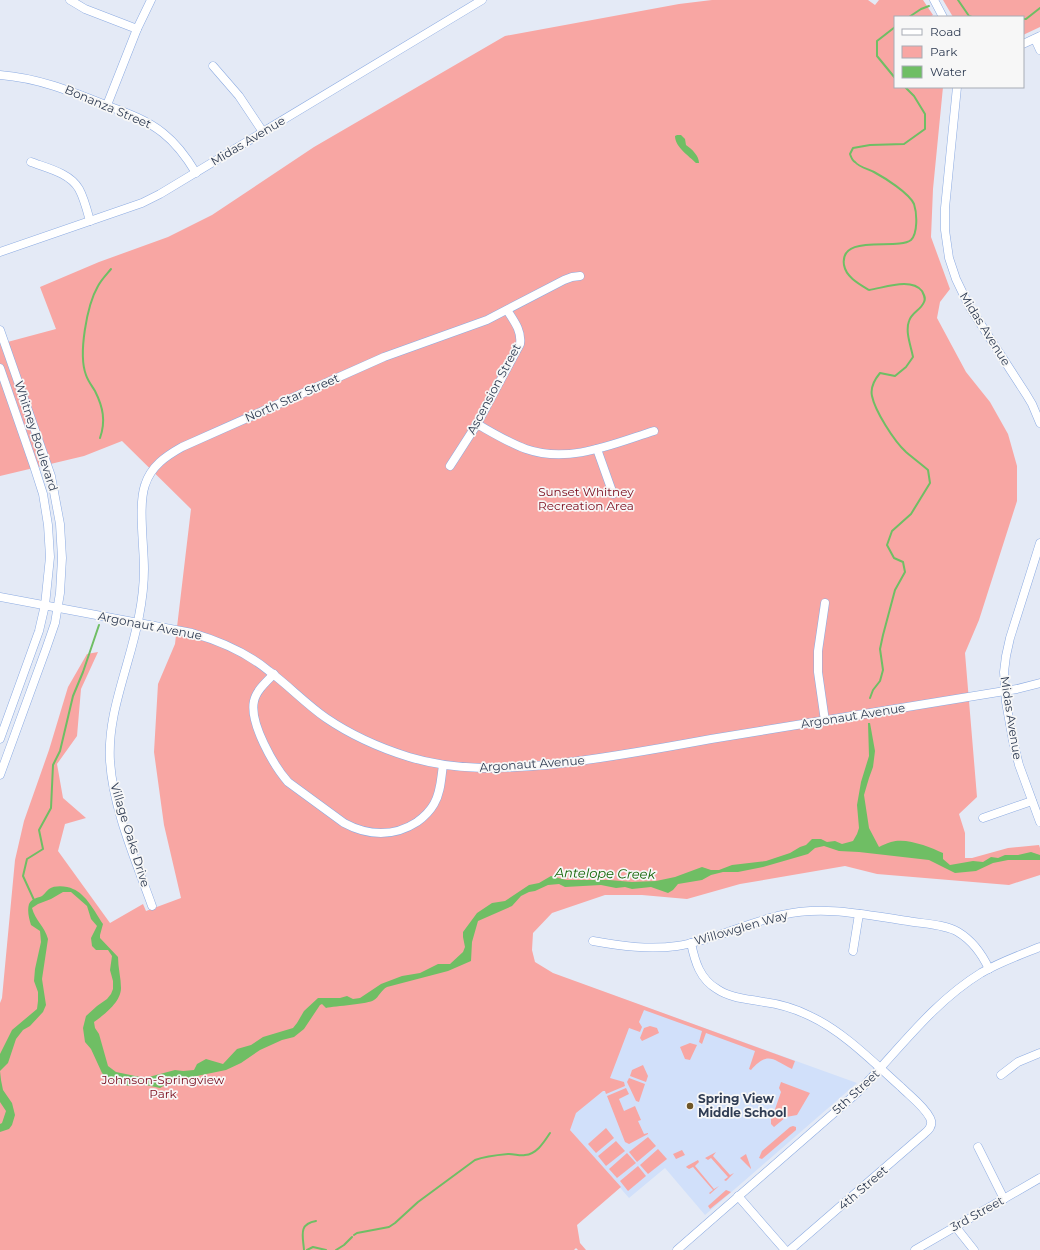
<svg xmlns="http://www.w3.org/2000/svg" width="1040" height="1250" font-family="Montserrat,sans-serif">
  <rect width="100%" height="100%" fill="#e4eaf6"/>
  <polygon fill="#d1e0fa" points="507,957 857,1083 705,1215 665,1168 629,1198 570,1130"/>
  <g fill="#f8a6a3">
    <path d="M712,0H868L875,5L879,0H923L933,15L930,17H895V87H943L933,189L931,237L950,289L940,302L937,318L966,372L990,402L1008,434L1017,466V501L979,620L965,653L977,797L959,814L965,833V858H972L1008,848L1039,845L1040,848V875L1009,885L877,874L845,866L740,884L687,899L642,895H605L552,913L533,933L532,950L535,962L553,973L795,1061L792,1069C772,1059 768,1051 751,1070L749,1069L755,1051L706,1033L702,1044L699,1042L702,1031L644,1010L639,1022L642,1027L640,1032L629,1028L610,1078L624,1082L625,1086L606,1094L605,1091H603L576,1113L570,1130L621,1187L577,1225L580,1243L586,1250H578L576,1248L574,1250H0V1003L2,998L15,860L24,821L49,750L68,687L87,654L98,652L81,689L77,736L57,764L63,798L86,818L65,824L58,851L110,923L143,904L146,911L181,898L164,825L154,752L158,684L175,644L191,509L122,441L84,456L0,476V344L56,329L40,287L99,262L168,237L212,215L314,147L505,36L679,4Z"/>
    <polygon points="943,0 1040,0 1040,27 1023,35 1023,17 953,17"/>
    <polygon points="650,1026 657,1028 659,1033 642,1041 640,1038 644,1028"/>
    <polygon points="690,1043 697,1045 690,1060 685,1059 680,1047"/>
    <polygon points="643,1065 648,1076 646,1082 630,1076 632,1070"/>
    <polygon points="629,1078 645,1084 639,1102 636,1101 627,1082"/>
    <polygon points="781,1082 810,1093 797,1115 786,1117 774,1127 771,1124 771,1115 774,1112 781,1092 779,1088"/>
    <polygon points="626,1088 629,1094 619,1099 624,1111 635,1106 641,1120 638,1121 644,1134 648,1133 648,1134 629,1144 625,1142 607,1096"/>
    <polygon points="793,1126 796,1127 796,1130 762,1159 759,1158 762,1151 790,1127"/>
    <polygon points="606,1128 614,1138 596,1153 588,1144"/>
    <polygon points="648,1137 656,1146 637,1162 629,1152"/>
    <polygon points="616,1141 625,1151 606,1166 598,1156"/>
    <polygon points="658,1149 667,1159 648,1174 640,1165"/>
    <polygon points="682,1150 685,1155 676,1159 673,1154"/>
    <polygon points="716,1152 713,1156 730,1175 734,1173 726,1181 724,1180 728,1177 711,1158 708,1160 705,1158"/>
    <polygon points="627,1153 636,1163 617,1178 609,1169"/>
    <polygon points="746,1154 751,1168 751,1169 740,1158"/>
    <polygon points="698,1160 699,1162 695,1166 714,1189 719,1186 710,1194 709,1193 713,1190 693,1167 689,1169 686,1167 687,1166"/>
    <polygon points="638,1166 646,1176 628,1191 620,1181"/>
    <polygon points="726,1190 731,1192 710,1209 708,1206"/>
  </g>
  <g fill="#6fbe64">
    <path d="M677,135H681L685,139L686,145C692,149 699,156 699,163H696C689,156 675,147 675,136Z"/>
    <path d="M868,723H870L875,751L873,767L869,778L864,795L869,828L879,847C883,845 887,843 891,842C906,837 930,847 943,853V859L950,865L973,861L983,862L991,857L998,858L1005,855H1018L1031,852L1040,855V860H1008L993,863L976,871L955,873L929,860L859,852L839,851L824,846L815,848L808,854L763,867L738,872H723L711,875L702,880L678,884L673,890L668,893L651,887L632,889L625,887L616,888L601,885L565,887L559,884L548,885L535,891L529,892L521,896L512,906L478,921L472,942L471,961L448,971L387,987C381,990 379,997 374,1000C369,1004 335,1006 326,1008L322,1004L320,1005L304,1029L294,1037L282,1040L260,1050L241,1063L226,1070L192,1077L179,1079L173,1077L170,1082L160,1088L136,1083L129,1086L108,1080L102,1073L91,1049L85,1042L83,1028L86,1016L97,1006L107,999L111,994L113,989V981L110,970L112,956L108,950H96L92,946L91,938L97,926L91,919L87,906L71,892H63L51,899L38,904L32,908C35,920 45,927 48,939L42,979L46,1005L43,1012L30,1026L23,1030L16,1039L8,1063L0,1071L1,1080L3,1090L12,1103L15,1115L12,1125L9,1129L0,1132V1124L2,1123L6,1111L0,1102V1054L12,1030L37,1009L38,1001V992L34,981L35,969L41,942L40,931L31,925C29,918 27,911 29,904C32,898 38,898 42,896C45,894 46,891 49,889C55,885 67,886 73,889C86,894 95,912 103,924L100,935V938L118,957C118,968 121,978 121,988C121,1002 104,1015 94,1022L95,1028L99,1034L108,1066L116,1072L145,1078L175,1070L183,1071L194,1070L197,1064L206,1059L223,1064L237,1049L251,1045L263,1037L293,1028L297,1023L304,1011L318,998H340L347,996L353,999L360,998L381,984L402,976L420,973L438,964H450L463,952L465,947L463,937V932L477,913L492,903L505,901L529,885L539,883L551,876L566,880H609L632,882L656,881L675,877L702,867L711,870H719L732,865L766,861L790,853L800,847L806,845L812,839H821L827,842L835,841L842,844L853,841L857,834L859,828L857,805L861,782L869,756Z"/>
  </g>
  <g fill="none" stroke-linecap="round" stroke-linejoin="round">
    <g stroke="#6fbe64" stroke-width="2">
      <polyline points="958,0 969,16 972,17"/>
      <polyline points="909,17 921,9 929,6"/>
      <polyline points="1023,19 1026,19 1040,8"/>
      <polyline points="895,27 877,41 877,56 895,78"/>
      <path d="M100,438C106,421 103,407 95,391C92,386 88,381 86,375C78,354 87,305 98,286C101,280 106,275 111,269"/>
      <path d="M870,698L873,690L880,681L883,670L880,649L883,635L895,590L905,572L903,562L894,558L887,545L892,531L911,514L930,483L928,470C921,464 913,458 906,452C894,441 875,411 872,396C870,387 875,379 880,373L895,376L906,367L913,357C911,346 905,332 909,321C912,312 921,310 924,302C926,298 924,295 922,291C911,277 884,288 869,290C859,284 846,277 844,265C839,233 897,251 911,240C918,233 917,213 914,204C909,193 885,178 874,172C868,169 859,167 855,162C853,161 851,157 850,154L853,148L870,145L904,144L925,129V114L914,96L905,87"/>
      <polyline points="34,900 23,876 27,859 43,849 39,830 51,808 53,765 60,751 73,696 83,672 99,625"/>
      <path d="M354,1235L357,1233L389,1227L395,1223L418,1202L475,1160C486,1156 498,1155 509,1154C515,1154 520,1156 525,1155C537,1154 544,1142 550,1133"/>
      <path d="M304,1250C303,1236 298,1224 316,1221"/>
      <polyline points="307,1250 313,1247 326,1250"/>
      <polyline points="336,1250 344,1245 352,1237"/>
    </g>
    <defs>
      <g id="minor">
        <polyline points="70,0 85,9 137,29"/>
        <polyline points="934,0 943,17"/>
        <polyline points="1035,39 1040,50"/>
        <polyline points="1023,44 1040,36"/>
        <polyline points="213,66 239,96 263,132"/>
        <path d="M0,75C39,78 73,92 108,106C127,113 147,120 163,133C177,144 187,158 196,173"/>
        <polyline points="957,87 945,208 945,230 949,258 956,279 969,306 1026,394 1032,404 1040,423"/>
        <polyline points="107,105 137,29 151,0"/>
        <path d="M31,162C47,168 70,173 79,189C84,198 87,210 90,221"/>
        <polyline points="0,252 142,203 160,194 482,0"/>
        <polyline points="0,330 51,476 60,524 62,558 60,593 55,623 46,649 0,775"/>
        <polyline points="0,368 34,466 43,494 48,525 50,557 45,605 39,631 0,739"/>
        <path d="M477,424C493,433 509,443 526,449C569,464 613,444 654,431"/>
        <polyline points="597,449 613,494"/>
        <path d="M450,466L477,424L520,344C522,331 514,321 507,310"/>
        <polyline points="1040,543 1010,638 1006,656 1004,672 1006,702 1013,741 1019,765 1040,822"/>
        <path d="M0,597L192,633C220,641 246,652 269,671C289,686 306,704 326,718C351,735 380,748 409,757C456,771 500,769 547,765C602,759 657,749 711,739C813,723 915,705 1017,689L1040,683"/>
        <path d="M274,674C266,682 256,691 254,701C249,723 274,766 288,782L344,823C368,836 394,837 417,822C424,817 430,811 434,804C441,792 441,778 443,765"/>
        <polyline points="825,721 818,672 818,651 825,603"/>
        <polyline points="983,818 1032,801"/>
        <path d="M152,906C136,861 113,809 110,761C108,727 118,696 127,664C136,633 144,601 144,569C144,546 138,505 145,485C151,466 166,456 182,447L384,357L487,320L564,280L572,277L580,276"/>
        <path d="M593,941C621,946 649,950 677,946C714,940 746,923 782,915C824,905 866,915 908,921C924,924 944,924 958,932C973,941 982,954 989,969"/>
        <path d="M691,943C695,962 700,979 717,989C730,998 748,999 764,1002C779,1004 796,1009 810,1016C844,1032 873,1062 901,1087C910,1096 924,1106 930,1118C933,1124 930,1129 925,1133L790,1250"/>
        <polyline points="853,951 859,914"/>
        <polyline points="1001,1075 1018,1062 1040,1053"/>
        <polyline points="978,1147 1004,1199"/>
        <polyline points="738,1196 785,1250"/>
        <polyline points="955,1226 974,1250"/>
        <path d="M677,1250L858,1092C898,1051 932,1003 981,973C1000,962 1020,955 1040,947"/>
        <polyline points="915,1250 1040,1178"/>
      </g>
    </defs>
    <use href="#minor" stroke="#8cabe2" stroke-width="9"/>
    <use href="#minor" stroke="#fff" stroke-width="8"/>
  </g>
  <circle fill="#6f5627" stroke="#f7f7f7" stroke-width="1.5" cx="690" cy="1106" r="4"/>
  <g text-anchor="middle" stroke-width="3.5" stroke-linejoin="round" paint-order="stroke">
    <g font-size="12" fill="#2f3c53" stroke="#f7f7f7">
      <text transform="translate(108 107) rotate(23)" y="4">Bonanza Street</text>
      <text transform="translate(248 141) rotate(-31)" y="4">Midas Avenue</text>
      <text transform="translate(985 329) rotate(58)" y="4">Midas Avenue</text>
      <text transform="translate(494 389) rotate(-62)" y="4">Ascension Street</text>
      <text transform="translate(292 398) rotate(-24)" y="4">North Star Street</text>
      <text transform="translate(36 436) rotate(72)" y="4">Whitney Boulevard</text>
      <text transform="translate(150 626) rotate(11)" y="4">Argonaut Avenue</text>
      <text transform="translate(853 716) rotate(-9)" y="4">Argonaut Avenue</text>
      <text transform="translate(1011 718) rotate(81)" y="4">Midas Avenue</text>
      <text transform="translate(532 764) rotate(-4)" y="4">Argonaut Avenue</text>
      <text transform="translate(130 835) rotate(73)" y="4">Village Oaks Drive</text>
      <text transform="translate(741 928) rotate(-16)" y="4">Willowglen Way</text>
      <text transform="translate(856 1092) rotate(-43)" y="4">5th Street</text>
      <text transform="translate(863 1188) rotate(-41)" y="4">4th Street</text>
      <text transform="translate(977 1214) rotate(-29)" y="4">3rd Street</text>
    </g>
    <g font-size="12" fill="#7a0a1b" stroke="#f7f7f7">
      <text x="586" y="496">Sunset Whitney<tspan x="586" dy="14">Recreation Area</tspan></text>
      <text x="163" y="1084">Johnson-Springview<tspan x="163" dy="14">Park</tspan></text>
    </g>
    <g font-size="12" font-weight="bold" fill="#2f3c53" stroke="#f7f7f7" text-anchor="start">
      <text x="698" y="1103">Spring View<tspan x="698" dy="14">Middle School</tspan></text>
    </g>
    <g font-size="13" font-style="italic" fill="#136406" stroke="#f7f7f7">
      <text transform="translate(605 873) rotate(1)" y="5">Antelope Creek</text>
    </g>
  </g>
  <rect x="894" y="16" width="130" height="72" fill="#f7f7f7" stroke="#a7acb5"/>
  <rect x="902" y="29" width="20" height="6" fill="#ffffff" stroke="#a7acb5"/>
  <text x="930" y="36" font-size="12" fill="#2f3c53">Road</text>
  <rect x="902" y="46" width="20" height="12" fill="#f8a6a3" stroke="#a7acb5"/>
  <text x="930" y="56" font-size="12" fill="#2f3c53">Park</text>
  <rect x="902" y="66" width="20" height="12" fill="#6fbe64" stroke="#a7acb5"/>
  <text x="930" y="76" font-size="12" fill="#2f3c53">Water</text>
</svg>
